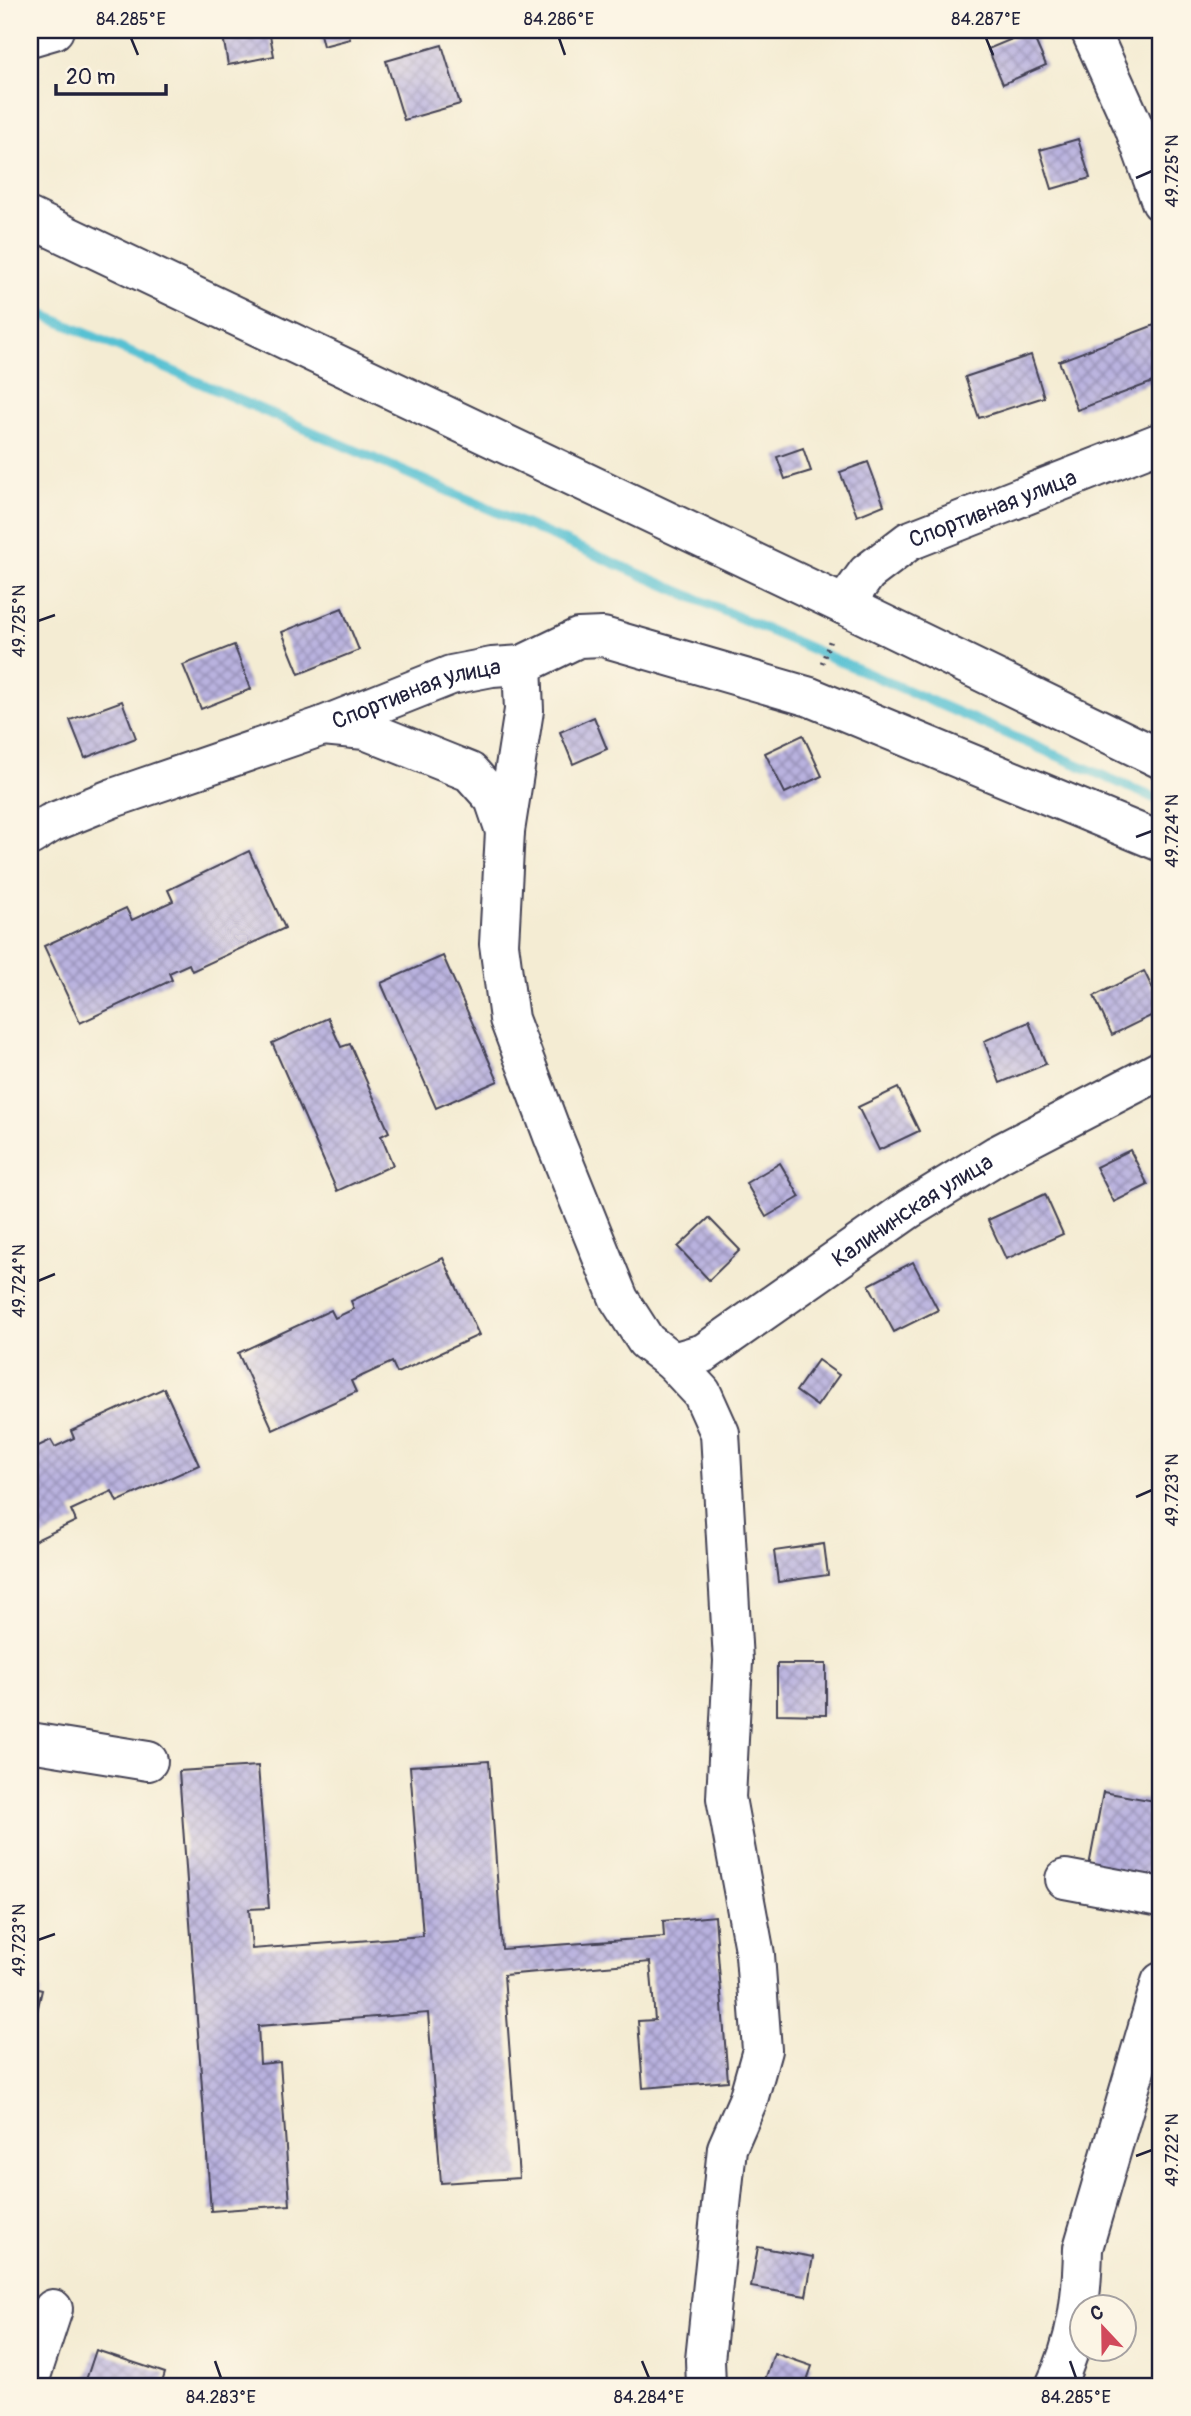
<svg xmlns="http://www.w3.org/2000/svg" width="1191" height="2416" font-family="Pangolin,sans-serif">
  <defs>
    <pattern id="building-cross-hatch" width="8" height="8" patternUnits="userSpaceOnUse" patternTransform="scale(1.75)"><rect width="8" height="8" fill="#b9b2df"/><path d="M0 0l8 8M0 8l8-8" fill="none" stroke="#9690b6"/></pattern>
  </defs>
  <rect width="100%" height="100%" fill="#fcf5e5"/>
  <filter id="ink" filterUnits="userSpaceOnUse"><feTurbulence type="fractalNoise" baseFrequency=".0143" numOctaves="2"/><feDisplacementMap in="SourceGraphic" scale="14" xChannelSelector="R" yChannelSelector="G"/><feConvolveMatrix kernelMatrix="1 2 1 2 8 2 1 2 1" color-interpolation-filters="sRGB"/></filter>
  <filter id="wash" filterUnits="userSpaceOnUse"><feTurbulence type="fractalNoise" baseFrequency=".00686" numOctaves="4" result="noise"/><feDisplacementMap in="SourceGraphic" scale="28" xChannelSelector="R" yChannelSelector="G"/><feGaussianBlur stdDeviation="1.57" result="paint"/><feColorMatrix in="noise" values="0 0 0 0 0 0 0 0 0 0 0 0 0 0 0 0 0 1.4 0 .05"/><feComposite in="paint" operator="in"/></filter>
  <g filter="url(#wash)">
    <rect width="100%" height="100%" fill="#f4ecd3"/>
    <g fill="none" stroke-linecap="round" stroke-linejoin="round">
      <polyline stroke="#57c1d3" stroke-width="10" points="30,309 1161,801"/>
    </g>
    <g id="blocks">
      <g fill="url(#building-cross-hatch)">
        <polygon points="222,30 269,30 274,56 228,65"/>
        <polygon points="319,30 348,30 350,39 323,46"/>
        <polygon points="1031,31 1046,65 1003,84 988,49"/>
        <polygon points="442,45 460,104 404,120 386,61"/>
        <polygon points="1078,139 1090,178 1052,189 1040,150"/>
        <polygon points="1160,323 1161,379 1077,410 1059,361"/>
        <polygon points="1031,355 1044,397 979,418 965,377"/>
        <polygon points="803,448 811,471 785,479 777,457"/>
        <polygon points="868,462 884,505 857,516 840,472"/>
        <polygon points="342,608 359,650 299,674 282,632"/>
        <polygon points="234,645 251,689 201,709 183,665"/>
        <polygon points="122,701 136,738 85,758 70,720"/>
        <polygon points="594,717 607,749 573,764 560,732"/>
        <polygon points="803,735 822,776 785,793 765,753"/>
        <polygon points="249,851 285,928 192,971 189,964 169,973 172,980 80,1023 44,946 126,908 132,920 173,901 168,890"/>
        <polygon points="443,956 498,1081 436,1108 381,983"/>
        <polygon points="1144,971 1161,1006 1161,1011 1112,1035 1094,996"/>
        <polygon points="328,1018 341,1047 350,1044 389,1132 381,1136 393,1165 337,1191 272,1043"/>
        <polygon points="1029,1022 1046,1064 1000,1083 984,1041"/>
        <polygon points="898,1088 919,1131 879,1150 858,1107"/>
        <polygon points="1130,1150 1148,1185 1114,1202 1096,1167"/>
        <polygon points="780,1163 800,1197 766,1217 746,1183"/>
        <polygon points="1045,1194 1063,1234 1006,1259 988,1220"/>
        <polygon points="709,1218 740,1250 709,1280 678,1247"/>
        <polygon points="443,1258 479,1335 397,1373 392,1362 351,1381 356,1392 273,1430 238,1353 331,1310 335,1318 354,1309 351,1301"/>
        <polygon points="913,1262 938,1310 894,1332 869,1285"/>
        <polygon points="818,1360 839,1375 817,1406 796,1391"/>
        <polygon points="164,1388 199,1465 117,1502 112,1491 71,1510 76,1521 30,1543 30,1450 51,1440 55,1447 74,1438 71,1431"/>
        <polygon points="824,1544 828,1575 778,1582 774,1551"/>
        <polygon points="777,1664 826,1664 826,1715 777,1714"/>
        <polygon points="489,1761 502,1949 664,1937 663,1921 715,1916 728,2081 643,2088 638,2021 655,2020 650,1962 504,1975 519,2178 441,2183 428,2013 258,2026 260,2064 280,2062 290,2205 211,2211 179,1771 258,1766 269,1908 249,1909 252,1949 423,1936 410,1766"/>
        <polygon points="1103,1792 1161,1802 1161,1879 1089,1866"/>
        <polygon points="30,1987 42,1990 31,2037 30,2037"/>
        <polygon points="758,2247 813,2257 806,2296 751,2287"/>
        <polygon points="96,2350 165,2373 161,2386 84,2386"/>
        <polygon points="774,2353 812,2366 805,2386 763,2386"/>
      </g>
    </g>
  </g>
  <g filter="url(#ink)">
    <use href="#blocks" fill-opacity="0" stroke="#424052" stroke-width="2"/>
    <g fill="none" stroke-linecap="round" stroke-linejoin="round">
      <defs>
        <g id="minor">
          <polyline points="1090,30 1134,127 1161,202"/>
          <polyline points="30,37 54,30"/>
          <polyline points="30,218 844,605 1161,759"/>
          <path id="s1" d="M844,605L867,573L909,541L1161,442"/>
          <polyline points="522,665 524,710 505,831 499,944 509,1019 553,1136 619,1299 646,1341 673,1362 702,1393 720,1433 733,1661 726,1798 755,1955 762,2050 748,2100 727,2148 705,2360 706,2386"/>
          <polyline points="323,726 365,730 470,772 494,799 505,831"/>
          <path id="s2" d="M30,836L51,823L113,798L323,726L451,675L492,667L522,665L578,638L603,637L810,697L1161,842"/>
          <path id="s3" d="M673,1362L704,1353L909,1209L997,1155L1161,1070"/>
          <polyline points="30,1742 148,1761"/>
          <polyline points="1065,1879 1161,1897"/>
          <polyline points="30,2379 53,2309"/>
          <path d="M1055,2386C1077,2341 1082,2298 1083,2248L1161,1982"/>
        </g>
      </defs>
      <use href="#minor" stroke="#424052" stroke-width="42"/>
      <polyline stroke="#424052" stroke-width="4.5" stroke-dasharray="2 5" stroke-linecap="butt" points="822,663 831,638"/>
      <use href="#minor" stroke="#fff" stroke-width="38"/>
    </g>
  </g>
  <path fill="none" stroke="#22223b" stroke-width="2.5" d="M131,38L138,55M559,38L565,55M986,38L993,55M1136,178L1152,171M38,621L55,615M1136,837L1152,831M38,1281L55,1274M1136,1497L1152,1490M38,1940L55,1934M1136,2156L1152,2150M215,2361L221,2378M642,2361L649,2378M1070,2361L1076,2378"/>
  <g text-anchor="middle" stroke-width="5" stroke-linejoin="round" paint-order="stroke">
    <g font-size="23" fill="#22223b" stroke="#fcf5e5">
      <text dy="8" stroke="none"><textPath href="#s1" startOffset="182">Спортивная улица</textPath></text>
      <text dy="8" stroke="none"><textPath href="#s2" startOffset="413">Спортивная улица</textPath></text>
      <text dy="8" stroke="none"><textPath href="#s3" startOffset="285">Калининская улица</textPath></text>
    </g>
  </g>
  <rect width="1191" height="2416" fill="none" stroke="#fcf5e5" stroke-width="77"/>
  <g transform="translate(1103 2328) rotate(338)"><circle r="33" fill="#fcf5e5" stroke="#a5a1a1" stroke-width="2"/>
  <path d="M0-5L12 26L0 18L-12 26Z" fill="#d1495b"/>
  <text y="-10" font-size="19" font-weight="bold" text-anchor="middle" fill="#22223b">С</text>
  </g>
  <path d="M56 84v10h110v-10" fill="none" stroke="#22223b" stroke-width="3.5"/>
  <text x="66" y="84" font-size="21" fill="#22223b" stroke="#fcf5e5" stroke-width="5" paint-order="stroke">20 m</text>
  <rect x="38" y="38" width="1114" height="2340" fill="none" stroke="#22223b" stroke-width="2.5"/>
  <g font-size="18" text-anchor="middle" fill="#22223b">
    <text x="131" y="25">84.285°E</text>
    <text x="559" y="25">84.286°E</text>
    <text x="986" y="25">84.287°E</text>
    <text transform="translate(1172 171) rotate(-90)" y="6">49.725°N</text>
    <text transform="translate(19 621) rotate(-90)" y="6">49.725°N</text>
    <text transform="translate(1172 831) rotate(-90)" y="6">49.724°N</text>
    <text transform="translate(19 1281) rotate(-90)" y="6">49.724°N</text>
    <text transform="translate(1172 1490) rotate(-90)" y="6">49.723°N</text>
    <text transform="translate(19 1940) rotate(-90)" y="6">49.723°N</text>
    <text transform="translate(1172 2150) rotate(-90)" y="6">49.722°N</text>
    <text x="221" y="2403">84.283°E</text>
    <text x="649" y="2403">84.284°E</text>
    <text x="1076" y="2403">84.285°E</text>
  </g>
</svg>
